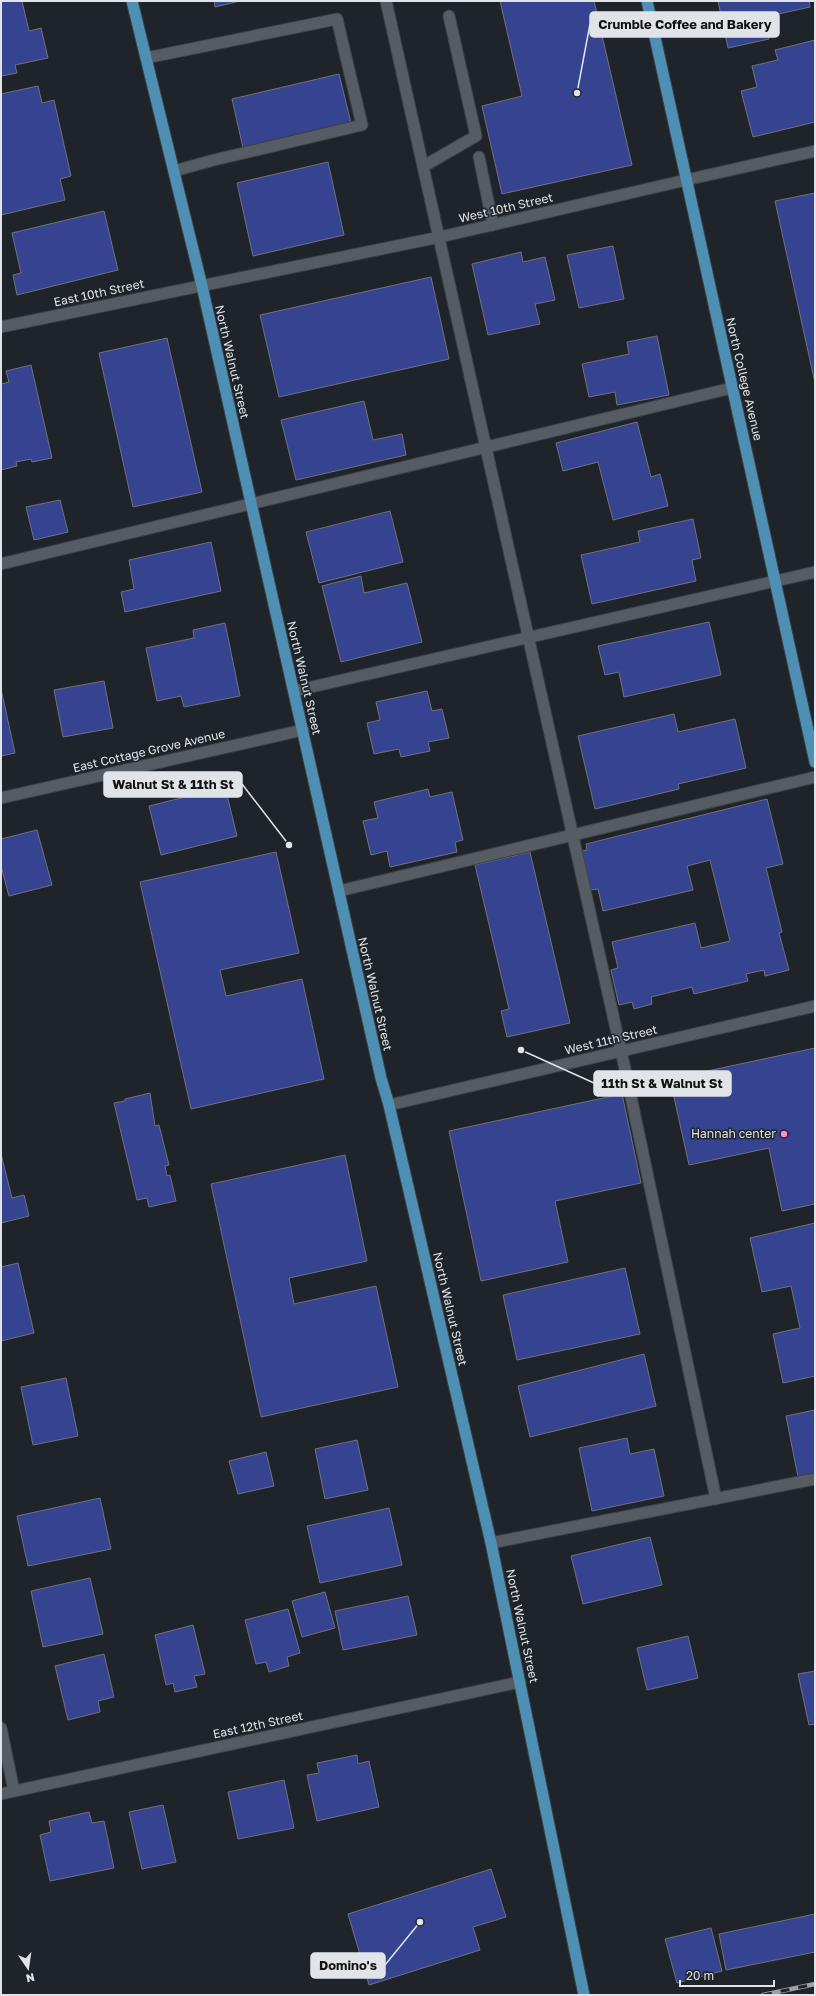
<svg xmlns="http://www.w3.org/2000/svg" width="816" height="1996" font-family="'Golos Text',sans-serif">
  <rect width="100%" height="100%" fill="#1f242a"/>
  <g fill="#354390" stroke="#70727b">
    <polygon points="1,1 22,1 29,31 41,28 48,58 15,65 17,73 1,76"/>
    <polygon points="214,1 240,1 215,7"/>
    <polygon points="500,1 594,1 632,165 502,194 482,106 522,96"/>
    <polygon points="718,1 809,1 810,7 765,17 769,39 728,48"/>
    <polygon points="815,40 815,122 753,137 741,91 757,87 752,66 778,60 775,50"/>
    <polygon points="339,74 351,123 243,148 232,99"/>
    <polygon points="38,86 42,103 54,100 71,176 60,179 65,200 1,215 1,94"/>
    <polygon points="328,162 344,235 253,256 237,183"/>
    <polygon points="815,193 815,383 775,201"/>
    <polygon points="104,211 118,270 17,295 13,275 21,273 12,233"/>
    <polygon points="613,246 624,299 579,308 567,255"/>
    <polygon points="521,252 523,262 545,257 555,300 535,304 540,324 488,335 472,264"/>
    <polygon points="431,277 449,359 279,397 260,315"/>
    <polygon points="657,336 669,395 617,405 615,392 589,397 582,364 629,354 627,342"/>
    <polygon points="167,338 202,492 133,507 99,353"/>
    <polygon points="31,365 52,458 32,462 31,459 16,462 17,466 1,470 1,378 2,384 9,382 6,371"/>
    <polygon points="364,401 373,440 402,434 406,455 296,480 281,420"/>
    <polygon points="637,422 651,477 660,474 668,506 613,520 598,462 563,471 556,443"/>
    <polygon points="60,500 68,532 34,540 26,507"/>
    <polygon points="390,511 403,562 319,583 306,532"/>
    <polygon points="693,519 701,558 692,560 696,581 592,604 581,555 640,542 638,531"/>
    <polygon points="211,542 221,591 125,612 121,592 134,589 129,560"/>
    <polygon points="361,576 364,593 407,583 422,642 341,662 322,586"/>
    <polygon points="709,622 721,675 624,697 619,672 605,675 598,646"/>
    <polygon points="225,623 240,696 184,707 181,696 157,701 146,648 194,638 193,630"/>
    <polygon points="104,681 113,728 63,737 54,690"/>
    <polygon points="1,689 15,753 1,756"/>
    <polygon points="427,691 432,711 442,709 449,738 428,742 430,751 401,757 399,749 374,754 367,723 380,720 376,702"/>
    <polygon points="674,714 678,732 735,719 746,768 678,784 679,789 595,809 578,736"/>
    <polygon points="225,787 237,836 161,855 149,806"/>
    <polygon points="428,789 430,797 452,792 463,840 455,842 457,852 390,867 387,851 371,855 363,821 378,818 374,802"/>
    <polygon points="767,799 783,864 766,868 782,932 779,933 789,970 765,976 764,970 746,974 748,981 694,994 692,987 651,997 652,1004 634,1009 632,1002 619,1005 611,970 618,968 612,942 695,923 701,948 730,941 710,860 687,866 693,890 603,911 598,889 591,890 582,851 587,850 586,844"/>
    <polygon points="37,830 52,885 9,896 1,866 1,839"/>
    <polygon points="276,852 299,953 220,970 226,996 302,979 324,1079 191,1109 140,882"/>
    <polygon points="530,852 570,1023 507,1037 501,1011 509,1009 475,865"/>
    <polygon points="815,1048 815,1204 782,1211 769,1148 689,1165 670,1079"/>
    <polygon points="150,1093 155,1126 159,1125 169,1165 165,1166 167,1176 170,1175 176,1201 149,1207 147,1198 137,1200 114,1103 125,1101 125,1099"/>
    <polygon points="622,1094 641,1183 555,1201 568,1262 481,1281 449,1131"/>
    <polygon points="1,1154 12,1198 24,1195 29,1216 1,1223"/>
    <polygon points="345,1155 367,1261 289,1278 294,1304 376,1286 398,1387 261,1417 211,1184"/>
    <polygon points="815,1223 815,1376 783,1383 773,1334 800,1328 791,1286 762,1292 750,1238"/>
    <polygon points="18,1263 34,1333 1,1341 1,1267"/>
    <polygon points="625,1268 640,1334 517,1360 503,1295"/>
    <polygon points="644,1354 656,1406 530,1437 518,1386"/>
    <polygon points="66,1378 78,1436 33,1445 21,1387"/>
    <polygon points="815,1410 815,1474 798,1477 786,1416"/>
    <polygon points="627,1438 630,1454 654,1449 664,1496 592,1511 579,1448"/>
    <polygon points="357,1440 368,1490 325,1499 315,1449"/>
    <polygon points="266,1452 274,1486 238,1494 229,1461"/>
    <polygon points="100,1498 111,1549 28,1566 17,1516"/>
    <polygon points="389,1508 402,1565 320,1583 307,1526"/>
    <polygon points="650,1537 662,1585 583,1604 571,1556"/>
    <polygon points="90,1578 103,1634 43,1647 31,1591"/>
    <polygon points="325,1592 335,1628 302,1637 292,1601"/>
    <polygon points="408,1596 417,1635 343,1650 335,1611"/>
    <polygon points="288,1609 300,1653 287,1657 289,1666 269,1672 266,1662 256,1664 245,1620"/>
    <polygon points="193,1625 205,1674 194,1676 197,1687 175,1692 173,1683 166,1685 155,1635"/>
    <polygon points="688,1636 698,1678 647,1690 637,1648"/>
    <polygon points="104,1654 114,1697 98,1701 100,1712 68,1720 55,1666"/>
    <polygon points="815,1671 815,1724 809,1725 798,1674"/>
    <polygon points="357,1755 358,1764 369,1761 379,1807 317,1821 307,1775 319,1773 317,1763"/>
    <polygon points="284,1780 294,1828 238,1839 228,1792"/>
    <polygon points="163,1805 176,1862 142,1869 129,1812"/>
    <polygon points="89,1812 92,1823 104,1821 114,1868 50,1881 40,1835 51,1832 49,1821"/>
    <polygon points="491,1869 506,1917 473,1927 480,1950 369,1985 348,1914"/>
    <polygon points="815,1914 815,1952 726,1970 719,1934"/>
    <polygon points="711,1928 722,1971 677,1983 665,1939"/>
  </g>
  <g fill="none" stroke-linecap="round" stroke-linejoin="round">
    <defs>
      <g id="service">
        <polyline points="386,1 627,1078 716,1499"/>
        <polyline points="146,58 337,19 362,125 214,160 174,171"/>
        <polyline points="479,157 493,225"/>
        <polyline points="424,166 476,136 449,16"/>
        <polyline points="1,564 732,388"/>
        <polyline points="294,691 815,572"/>
        <polyline points="339,891 815,777"/>
        <polyline points="491,1543 815,1479"/>
      </g>
      <g id="minor">
        <polyline points="686,180 815,151"/>
        <polyline points="1,798 303,730"/>
        <polyline points="1,1728 14,1791"/>
        <polyline points="1,1794 520,1682"/>
      </g>
      <g id="tertiary">
        <polyline points="1,327 440,237 686,180"/>
        <polyline points="389,1105 815,1006"/>
      </g>
      <g id="primary">
        <polyline points="132,1 202,286 381,1078 389,1105 491,1543 584,1995"/>
        <polyline points="647,1 815,762"/>
      </g>
    </defs>
    <use href="#service" stroke="#3d4146" stroke-width="13"/>
    <use href="#minor" stroke="#3d4146" stroke-width="13"/>
    <use href="#tertiary" stroke="#3d4146" stroke-width="13"/>
    <use href="#primary" stroke="#3d4146" stroke-width="13"/>
    <use href="#service" stroke="#565c63" stroke-width="11"/>
    <use href="#minor" stroke="#565c63" stroke-width="11"/>
    <use href="#tertiary" stroke="#565c63" stroke-width="11"/>
    <use href="#primary" stroke="#4e90b3" stroke-width="11"/>
    <defs>
      <polyline id="rail" points="763,1995 815,1984"/>
    </defs>
    <use href="#rail" stroke="#9da2a6" stroke-width="4.5"/>
    <use href="#rail" stroke="#1f242a" stroke-width="3" stroke-dasharray="9" stroke-linecap="butt"/>
  </g>
  <circle fill="#fa8fc7" stroke="#1f242a" stroke-width="1.5" cx="784" cy="1134" r="4"/>
  <g text-anchor="middle" stroke-width="3" stroke-linejoin="round" paint-order="stroke">
    <g font-size="12" fill="#e0e4e8" stroke="#1f242a">
      <text transform="translate(506 208) rotate(-13)" y="4">West 10th Street</text>
      <text transform="translate(99 293) rotate(-12)" y="4">East 10th Street</text>
      <text transform="translate(232 362) rotate(77)" y="4">North Walnut Street</text>
      <text transform="translate(744 379) rotate(77)" y="4">North College Avenue</text>
      <text transform="translate(304 678) rotate(77)" y="4">North Walnut Street</text>
      <text transform="translate(149 751) rotate(-13)" y="4">East Cottage Grove Avenue</text>
      <text transform="translate(375 994) rotate(77)" y="4">North Walnut Street</text>
      <text transform="translate(611 1040) rotate(-13)" y="4">West 11th Street</text>
      <text transform="translate(450 1309) rotate(77)" y="4">North Walnut Street</text>
      <text transform="translate(522 1626) rotate(78)" y="4">North Walnut Street</text>
      <text transform="translate(258 1725) rotate(-12)" y="4">East 12th Street</text>
    </g>
    <g font-size="12" fill="#e0e4e8" stroke="#1f242a" text-anchor="end">
      <text x="776" y="1138">Hannah center</text>
    </g>
  </g>
  <path fill="none" stroke="#e0e4e8" stroke-width="1.5" d="M577 93L590 24M289 845L242 784M521 1050L594 1083M420 1922L385 1965"/>
  <g fill="#e0e4e8" stroke="#1f242a" stroke-width="1.5">
    <circle cx="577" cy="93" r="4"/>
    <circle cx="289" cy="845" r="4"/>
    <circle cx="521" cy="1050" r="4"/>
    <circle cx="420" cy="1922" r="4"/>
  </g>
  <g fill="#e0e4e8" stroke="#e0e4e8" stroke-width="1.5">
    <rect x="590" y="12" width="189" height="25" rx="4"/>
    <rect x="104" y="772" width="138" height="25" rx="4"/>
    <rect x="594" y="1071" width="137" height="25" rx="4"/>
    <rect x="311" y="1953" width="74" height="25" rx="4"/>
  </g>
  <g font-size="13" text-anchor="middle" font-weight="bold" fill="#111">
    <text x="685" y="29">Crumble Coffee and Bakery</text>
    <text x="173" y="789">Walnut St &amp; 11th St</text>
    <text x="662" y="1088">11th St &amp; Walnut St</text>
    <text x="348" y="1970">Domino's</text>
  </g>
  <rect width="816" height="1996" fill="none" stroke="#e0e4e8" stroke-width="4"/>
  <g transform="translate(28 1968) rotate(167)" stroke="#1f242a" stroke-width="3" paint-order="stroke">
  <path d="M0-3L7 15L0 10L-7 15Z" fill="#e0e4e8"/>
  <text y="-6" font-size="11" font-weight="bold" text-anchor="middle" fill="#e0e4e8">N</text>
  </g>
  <path d="M680 1980v6h94v-6" fill="none" stroke="#e0e4e8" stroke-width="2"/>
  <text x="686" y="1980" font-size="12" fill="#e0e4e8" stroke="#1f242a" stroke-width="3" paint-order="stroke">20 m</text>
</svg>
